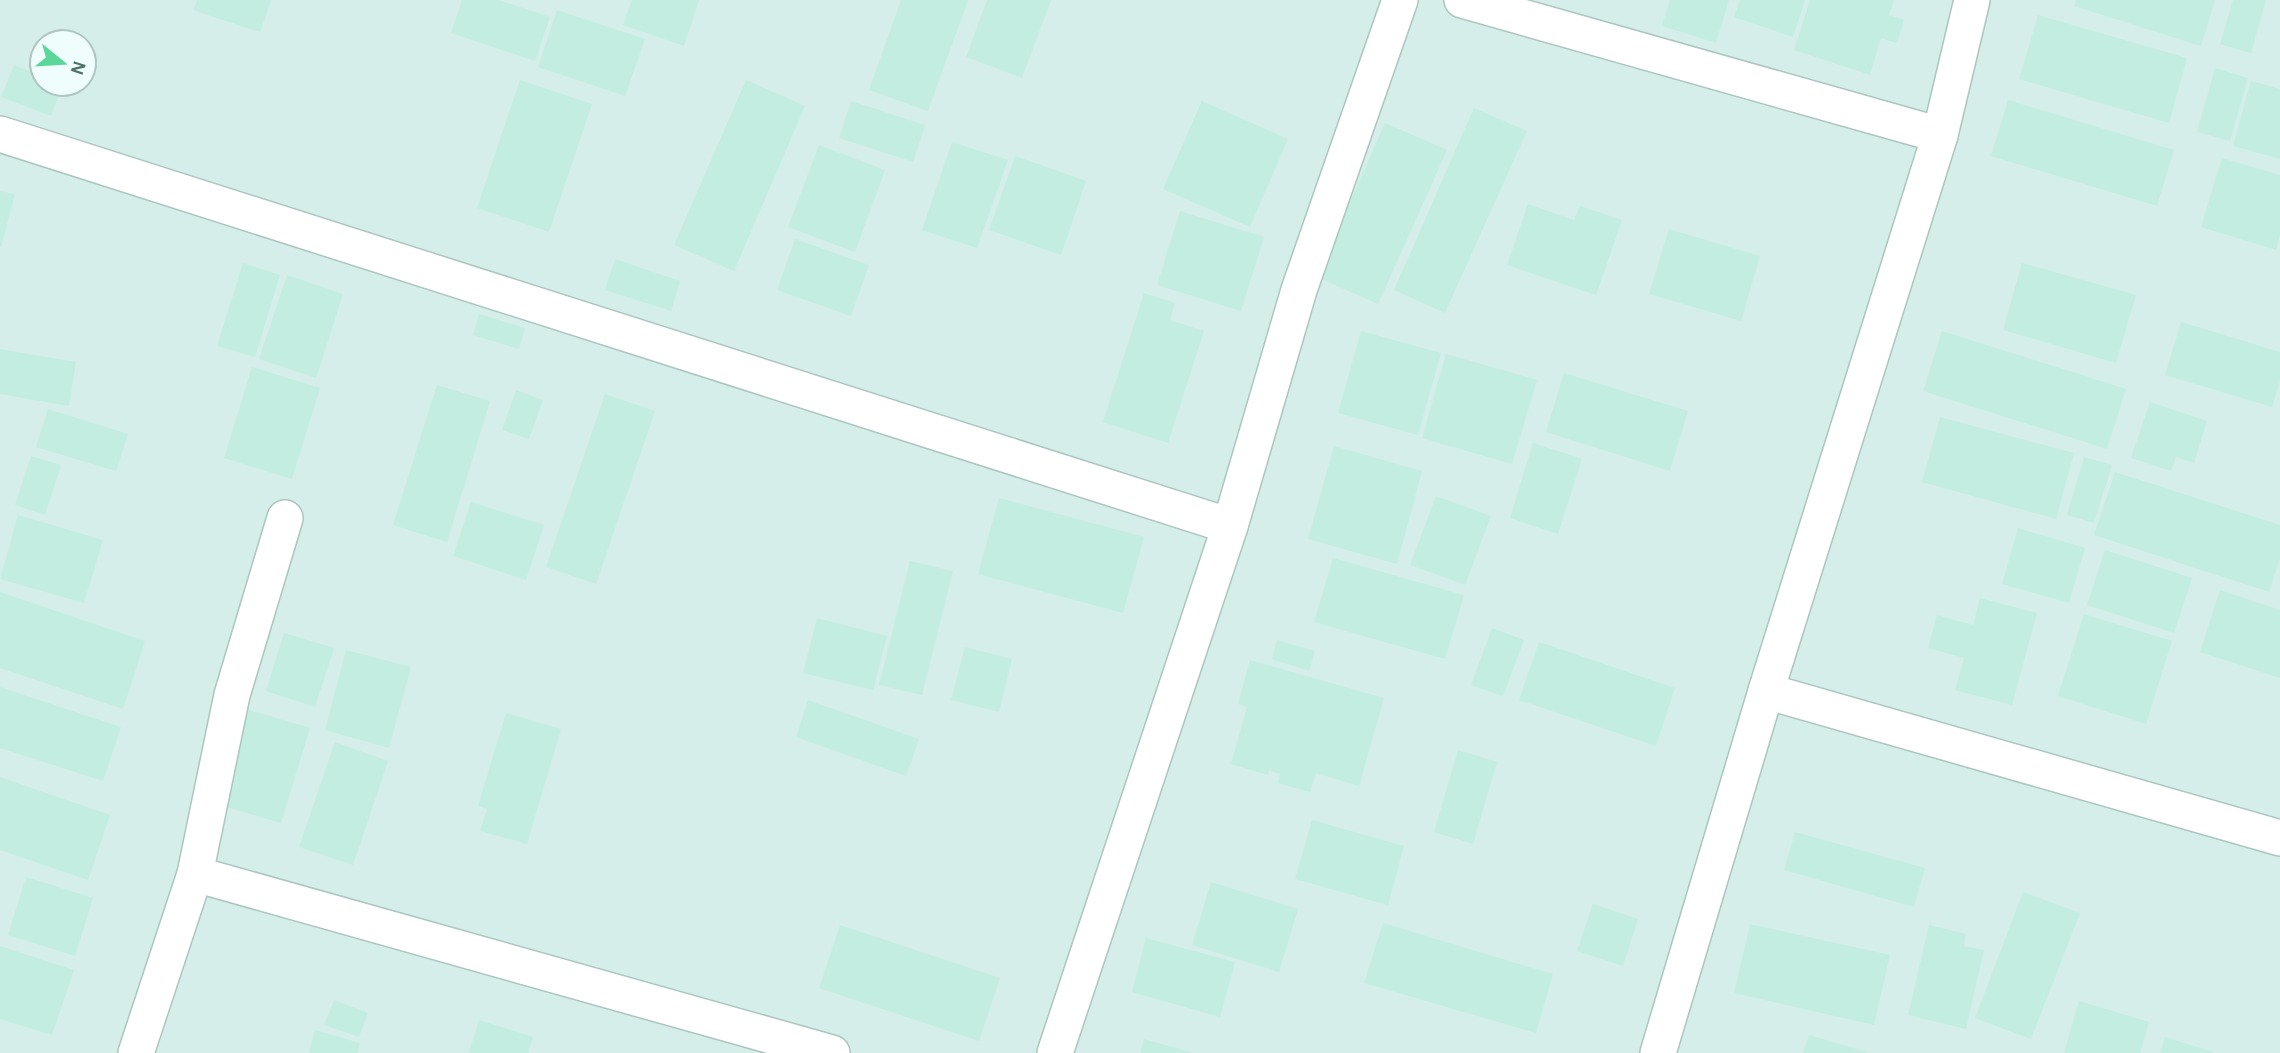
<svg xmlns="http://www.w3.org/2000/svg" width="2280" height="1053" font-family="'Alegreya Sans',sans-serif">
  <rect width="100%" height="100%" fill="#e9faf8"/>
  <path fill="#d5eeea" fill-rule="evenodd" d="M0,0H2280V1053H0ZM42,42H84V84H42Z"/>
  <g fill="#c3ede0">
    <polygon points="197,0 271,0 260,32 193,10"/>
    <polygon points="462,0 499,0 550,17 535,61 451,33"/>
    <polygon points="632,0 699,0 684,46 623,25"/>
    <polygon points="901,0 968,0 928,111 869,90"/>
    <polygon points="987,0 1051,0 1022,78 966,57"/>
    <polygon points="1670,0 1729,0 1716,43 1662,26"/>
    <polygon points="1740,0 1805,0 1793,37 1734,17"/>
    <polygon points="1810,0 1894,0 1889,15 1904,20 1897,43 1881,38 1870,75 1794,50"/>
    <polygon points="2076,0 2215,0 2201,46 2074,6"/>
    <polygon points="2233,0 2266,0 2251,53 2220,44"/>
    <polygon points="557,10 645,39 625,96 538,67"/>
    <polygon points="2038,15 2187,58 2169,123 2019,79"/>
    <polygon points="14,65 42,76 42,84 63,84 51,116 1,97"/>
    <polygon points="2215,68 2248,78 2230,141 2197,132"/>
    <polygon points="520,80 592,104 549,232 477,208"/>
    <polygon points="746,80 805,106 734,271 674,245"/>
    <polygon points="2251,81 2280,89 2280,159 2233,146"/>
    <polygon points="2008,100 2174,150 2157,206 1991,156"/>
    <polygon points="851,101 925,125 913,162 839,138"/>
    <polygon points="1202,101 1288,139 1250,227 1163,189"/>
    <polygon points="1474,108 1527,131 1445,313 1394,290"/>
    <polygon points="1385,123 1447,150 1378,304 1317,277"/>
    <polygon points="952,142 1008,160 977,248 922,230"/>
    <polygon points="819,145 885,170 855,252 788,227"/>
    <polygon points="1015,156 1086,181 1061,255 989,230"/>
    <polygon points="2222,158 2280,175 2280,235 2276,250 2201,227"/>
    <polygon points="0,191 15,194 1,247 0,247"/>
    <polygon points="1528,204 1574,220 1580,206 1622,220 1596,295 1507,265"/>
    <polygon points="1180,211 1264,237 1241,311 1157,285"/>
    <polygon points="1669,229 1760,256 1741,321 1649,294"/>
    <polygon points="795,239 869,265 851,316 777,290"/>
    <polygon points="615,259 680,281 671,311 605,290"/>
    <polygon points="243,263 280,275 255,357 217,346"/>
    <polygon points="2022,263 2136,295 2116,363 2003,330"/>
    <polygon points="287,275 343,294 316,378 259,359"/>
    <polygon points="1144,293 1175,303 1170,320 1204,331 1168,443 1103,422"/>
    <polygon points="479,314 525,328 519,349 473,335"/>
    <polygon points="2181,322 2280,352 2280,381 2272,407 2165,375"/>
    <polygon points="1361,331 1441,353 1418,435 1338,413"/>
    <polygon points="1942,331 2126,389 2107,449 1923,391"/>
    <polygon points="0,349 76,362 69,406 0,394"/>
    <polygon points="1446,354 1537,380 1512,464 1422,438"/>
    <polygon points="252,367 320,388 292,479 224,458"/>
    <polygon points="1564,373 1688,411 1670,471 1546,432"/>
    <polygon points="437,385 490,401 447,542 393,525"/>
    <polygon points="516,390 543,400 529,439 502,430"/>
    <polygon points="605,394 655,411 596,584 546,567"/>
    <polygon points="2150,402 2207,421 2194,463 2176,457 2171,471 2131,458"/>
    <polygon points="48,409 128,434 116,471 36,447"/>
    <polygon points="1940,417 2074,453 2056,519 1922,482"/>
    <polygon points="1533,443 1582,459 1558,534 1510,518"/>
    <polygon points="1334,446 1422,471 1397,564 1308,539"/>
    <polygon points="31,456 61,465 45,515 15,505"/>
    <polygon points="2084,457 2112,465 2094,523 2067,515"/>
    <polygon points="2115,472 2280,525 2280,558 2269,592 2094,535"/>
    <polygon points="1436,496 1491,516 1465,585 1410,565"/>
    <polygon points="999,498 1144,537 1123,613 978,574"/>
    <polygon points="471,502 544,525 526,580 453,556"/>
    <polygon points="18,515 103,540 84,603 0,579"/>
    <polygon points="2018,528 2085,548 2069,603 2002,584"/>
    <polygon points="2105,550 2192,578 2174,633 2087,605"/>
    <polygon points="1333,558 1464,595 1445,659 1314,622"/>
    <polygon points="910,561 953,571 922,695 879,685"/>
    <polygon points="2220,590 2280,610 2280,678 2200,652"/>
    <polygon points="0,592 145,641 123,709 0,668"/>
    <polygon points="1980,598 2037,613 2012,705 1955,690 1964,658 1928,648 1937,615 1973,625"/>
    <polygon points="2084,614 2172,641 2146,724 2058,696"/>
    <polygon points="817,618 887,636 873,690 803,673"/>
    <polygon points="1492,628 1524,640 1503,696 1471,685"/>
    <polygon points="284,633 334,648 315,707 266,691"/>
    <polygon points="1277,640 1315,651 1309,671 1272,659"/>
    <polygon points="1539,642 1675,688 1656,746 1519,700"/>
    <polygon points="965,647 1012,659 999,712 951,700"/>
    <polygon points="346,650 411,667 389,748 325,730"/>
    <polygon points="1250,660 1384,698 1359,786 1316,773 1310,792 1278,783 1280,774 1269,770 1268,775 1231,764 1247,707 1238,704"/>
    <polygon points="0,687 121,727 103,781 0,748"/>
    <polygon points="808,700 919,739 906,776 796,737"/>
    <polygon points="242,708 310,728 281,823 213,803"/>
    <polygon points="506,713 561,729 527,844 480,831 487,809 478,806"/>
    <polygon points="335,742 388,761 353,865 299,847"/>
    <polygon points="1458,750 1497,762 1473,844 1434,832"/>
    <polygon points="0,777 110,815 88,880 0,850"/>
    <polygon points="1312,820 1404,846 1388,905 1295,879"/>
    <polygon points="1795,832 1925,868 1914,907 1784,870"/>
    <polygon points="26,877 93,898 75,956 8,935"/>
    <polygon points="1211,882 1298,909 1279,972 1192,945"/>
    <polygon points="2023,892 2080,913 2031,1039 1975,1018"/>
    <polygon points="1593,904 1638,919 1623,966 1577,951"/>
    <polygon points="1383,923 1553,974 1536,1033 1364,983"/>
    <polygon points="1750,924 1890,955 1874,1025 1734,993"/>
    <polygon points="840,925 1000,978 979,1041 819,988"/>
    <polygon points="1929,925 1966,934 1964,946 1984,950 1966,1029 1908,1015"/>
    <polygon points="1146,938 1235,962 1220,1017 1132,992"/>
    <polygon points="0,946 74,970 52,1035 0,1019"/>
    <polygon points="334,1000 368,1013 359,1037 324,1025"/>
    <polygon points="2079,1001 2149,1022 2140,1053 2064,1053"/>
    <polygon points="479,1020 533,1037 528,1053 469,1053"/>
    <polygon points="315,1030 360,1043 357,1053 309,1053"/>
    <polygon points="1809,1035 1867,1052 1867,1053 1803,1053"/>
    <polygon points="2165,1037 2213,1052 2213,1053 2160,1053"/>
    <polygon points="1144,1039 1190,1052 1190,1053 1140,1053"/>
  </g>
  <g fill="none" stroke-linecap="round" stroke-linejoin="round">
    <defs>
      <g id="minor">
        <polyline points="1462,0 1940,135"/>
        <polyline points="0,134 1230,526"/>
        <polyline points="1766,691 2280,838"/>
        <polyline points="195,874 832,1053"/>
        <polyline points="136,1053 195,874 232,695 285,518"/>
        <polyline points="1055,1053 1230,526 1299,290 1400,0"/>
        <polyline points="1658,1053 1766,691 1940,135 1972,0"/>
      </g>
    </defs>
    <use href="#minor" stroke="#abc6bf" stroke-width="38"/>
    <use href="#minor" stroke="#fff" stroke-width="35"/>
  </g>
  <g transform="translate(63 63) rotate(108)"><circle r="33" fill="#effdfc" stroke="#afc5c0" stroke-width="2"/>
  <path d="M0-5L12 26L0 18L-12 26Z" fill="#5bd79a"/>
  <text y="-10" font-size="19" font-weight="bold" text-anchor="middle" fill="#4f7266">N</text>
  </g>
</svg>
